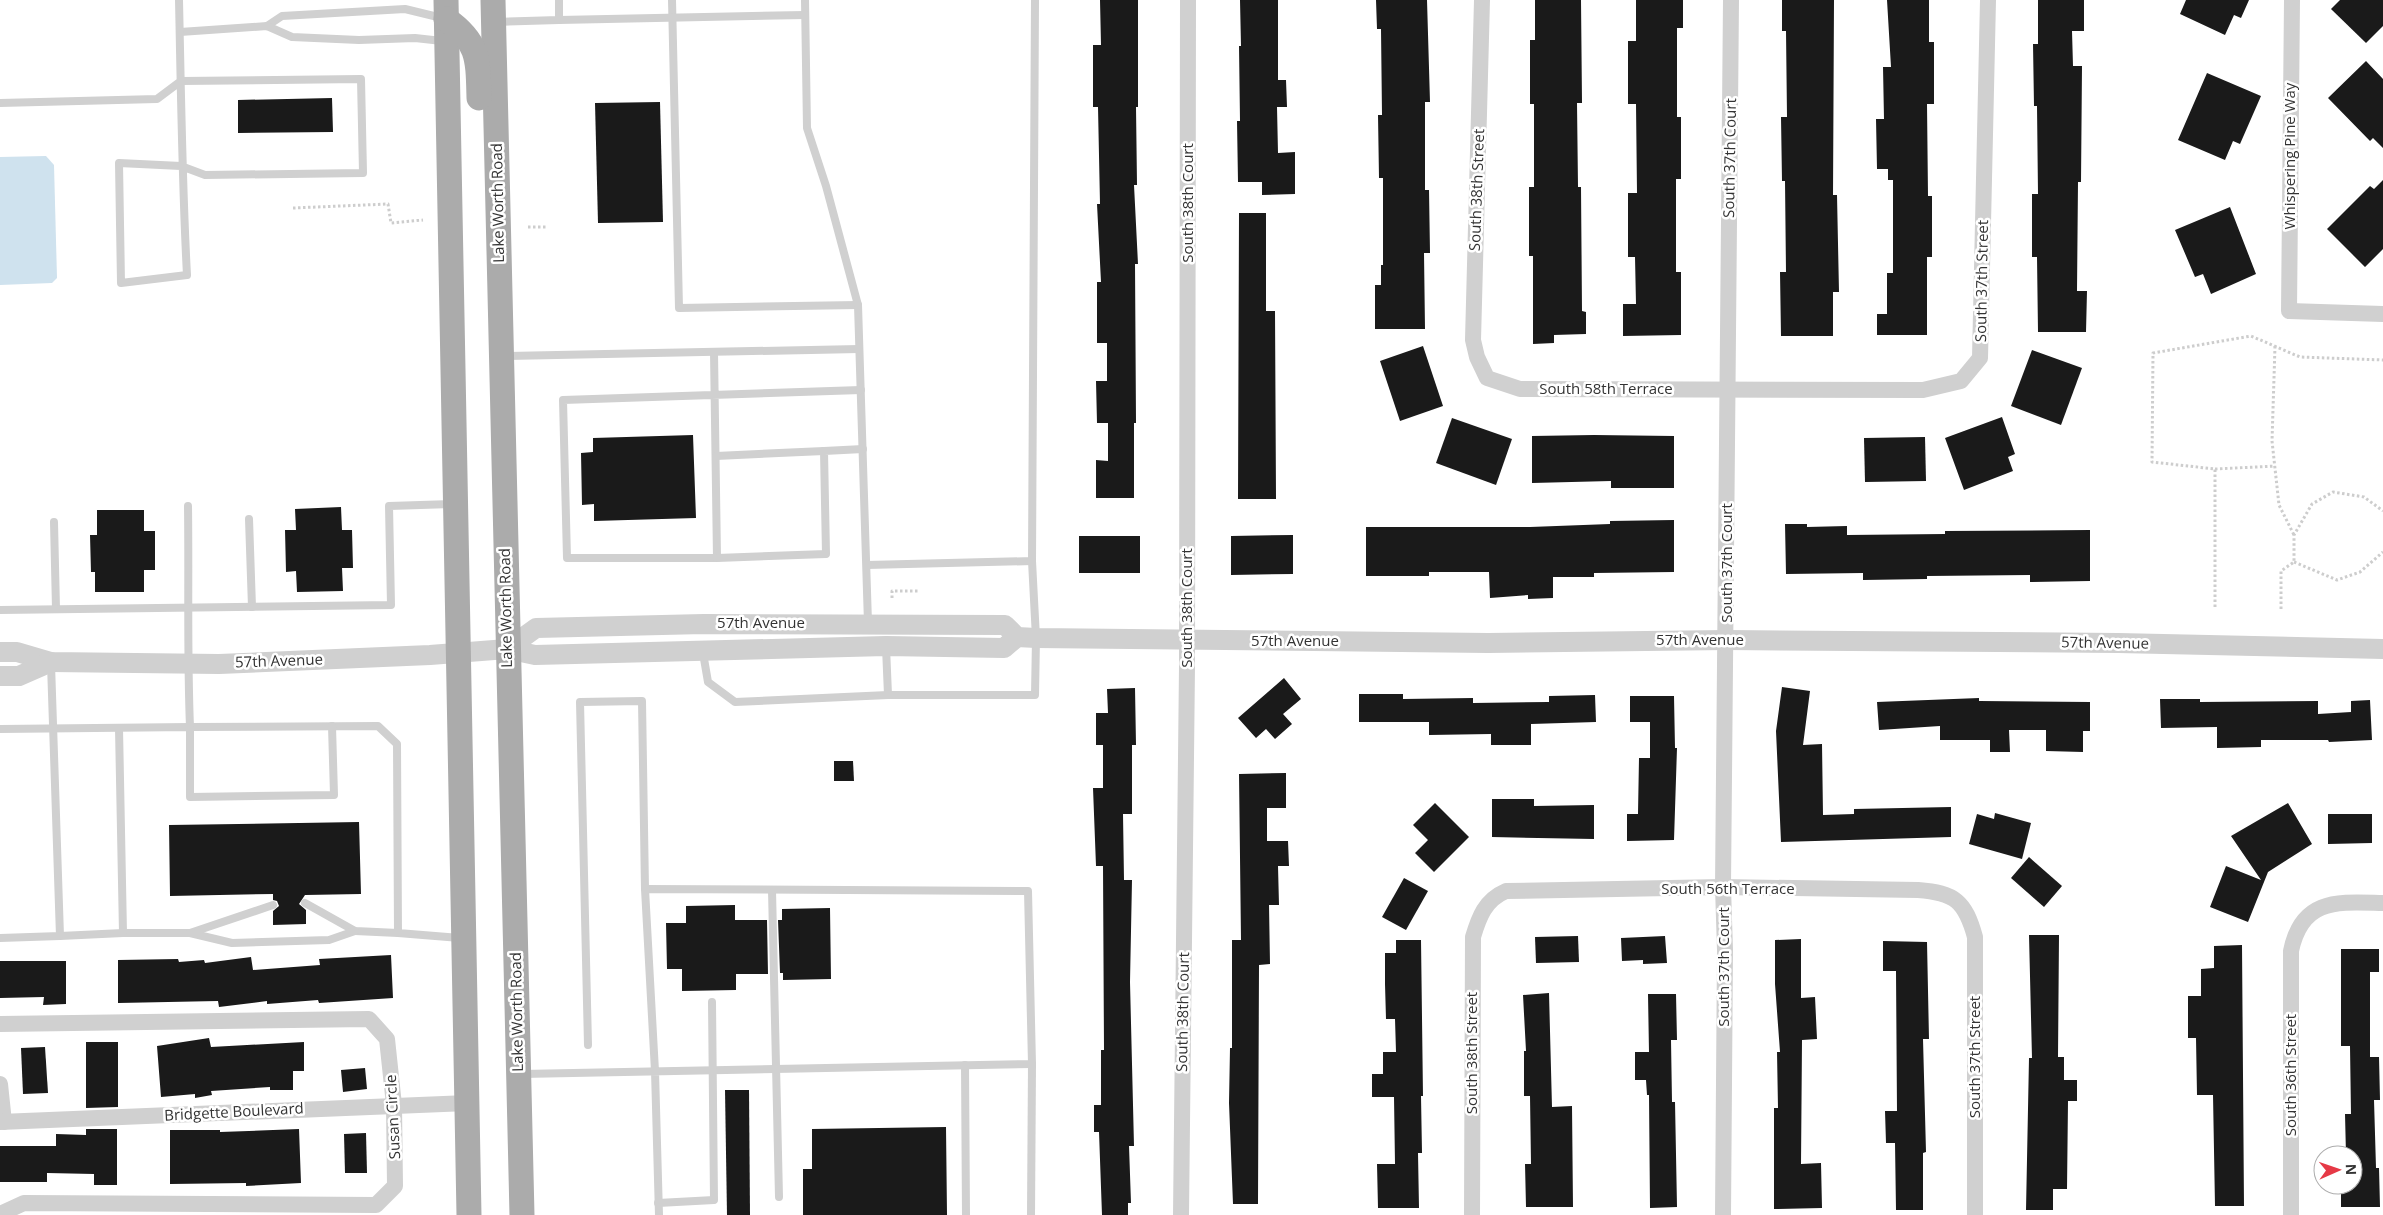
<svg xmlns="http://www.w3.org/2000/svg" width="2383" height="1215" font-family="'Open Sans',sans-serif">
  <rect width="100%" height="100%" fill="#fff"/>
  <polygon fill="#cfe2ee" points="46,156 54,165 57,278 52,283 0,285 0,157"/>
  <g fill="#1a1a1a">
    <polygon points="1100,0 1138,0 1138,107 1136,107 1137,185 1134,185 1138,264 1135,264 1136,423 1134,423 1134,498 1096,498 1096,460 1108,461 1108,423 1097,423 1096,381 1107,381 1107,343 1097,343 1097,282 1101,282 1097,204 1100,204 1098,107 1093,107 1093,45 1101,45"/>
    <polygon points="1240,0 1278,0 1278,80 1286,80 1287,107 1277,107 1278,153 1295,152 1295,194 1262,195 1262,182 1238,182 1237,121 1240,121 1239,46 1241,46"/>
    <polygon points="1376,0 1427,0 1430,102 1425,102 1425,190 1429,190 1430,253 1424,253 1425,329 1375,329 1375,285 1381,285 1381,265 1383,265 1383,178 1379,178 1378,115 1382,115 1381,29 1377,29"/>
    <polygon points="1535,0 1581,0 1582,103 1577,103 1578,187 1581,187 1582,311 1586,312 1586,334 1554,335 1554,343 1533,344 1533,256 1529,256 1529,187 1534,187 1534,104 1530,104 1530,40 1535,40"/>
    <polygon points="1636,0 1683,0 1683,28 1677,28 1677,117 1681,117 1681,179 1676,179 1676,272 1681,272 1681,335 1623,336 1623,304 1636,304 1635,257 1628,257 1628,193 1637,193 1636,104 1628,104 1628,41 1636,41"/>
    <polygon points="1782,0 1834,0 1833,195 1837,195 1839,292 1833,292 1833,336 1781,336 1780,272 1786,272 1785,181 1782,181 1781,117 1787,117 1786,31 1782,31"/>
    <polygon points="1887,0 1929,0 1929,42 1934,42 1934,104 1927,104 1928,196 1932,196 1932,257 1927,257 1927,335 1877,335 1877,314 1887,314 1887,273 1893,273 1893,180 1888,180 1888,169 1877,169 1876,119 1884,119 1883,67 1891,67"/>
    <polygon points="2038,0 2084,0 2084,31 2072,31 2073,66 2082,66 2081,182 2078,182 2077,291 2087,291 2086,332 2038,332 2037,257 2032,257 2032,194 2038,194 2037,106 2034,106 2033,44 2038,44"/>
    <polygon points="2186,0 2249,0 2241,18 2234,15 2225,35 2180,14"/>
    <polygon points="2340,0 2383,0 2383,26 2366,43 2331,9"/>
    <polygon points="2366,61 2383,79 2383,148 2373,138 2370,141 2328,98"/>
    <polygon points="2207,73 2261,96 2240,144 2233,141 2225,160 2178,140"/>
    <polygon points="332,98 333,132 238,133 238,100"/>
    <polygon points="660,102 663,222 598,223 595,103"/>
    <polygon points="2383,180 2383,249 2365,267 2327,229 2370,186 2374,189"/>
    <polygon points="2230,207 2256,274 2211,294 2203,274 2195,277 2175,230"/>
    <polygon points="1239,213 1266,213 1266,311 1275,311 1276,499 1238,499"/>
    <polygon points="1423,346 1443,406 1400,421 1380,361"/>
    <polygon points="2032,350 2082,368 2061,425 2011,406"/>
    <polygon points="2002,417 2015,454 2008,457 2013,471 1964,490 1945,438"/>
    <polygon points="1452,418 1512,439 1496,485 1436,463"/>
    <polygon points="693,435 696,518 594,521 594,504 582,505 581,453 593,452 593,438"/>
    <polygon points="1594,435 1674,436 1674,488 1611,488 1611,481 1532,483 1532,436"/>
    <polygon points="1925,437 1926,481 1865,482 1864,438"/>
    <polygon points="341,507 342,530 352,530 353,568 342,568 343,591 297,592 296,571 286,572 285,530 296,530 295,509"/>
    <polygon points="97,510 144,510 144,531 155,531 155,570 144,570 144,592 95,592 95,572 91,572 90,535 97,535"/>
    <polygon points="1674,520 1674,572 1594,573 1594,577 1553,577 1553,598 1528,599 1528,595 1490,598 1489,572 1429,572 1429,576 1366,576 1366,527 1530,527 1610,524 1610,521"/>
    <polygon points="1785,524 1807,524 1807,527 1847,526 1847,535 1945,534 1945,531 2090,530 2090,581 2030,582 2030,575 1927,576 1927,579 1863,580 1863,573 1786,574"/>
    <polygon points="1293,535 1293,574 1231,575 1231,536"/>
    <rect x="1079" y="536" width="61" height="37"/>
    <polygon points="1284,678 1301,699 1283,714 1292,724 1275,739 1266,729 1256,738 1238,718"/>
    <polygon points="1782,687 1810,691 1803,745 1822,744 1823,815 1854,814 1854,809 1951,807 1951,837 1781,842 1776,731"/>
    <polygon points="1135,688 1136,745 1132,745 1132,814 1123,814 1124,880 1132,880 1130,982 1134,1146 1129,1146 1131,1203 1128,1203 1128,1215 1102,1215 1099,1132 1094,1132 1094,1105 1101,1105 1101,1050 1104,1050 1103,866 1096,866 1093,788 1103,788 1103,745 1096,745 1096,713 1108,713 1107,689"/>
    <polygon points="1359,694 1403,694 1403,699 1473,698 1473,703 1549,702 1549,696 1595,695 1596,722 1531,724 1531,745 1491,745 1491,734 1429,735 1429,722 1359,722"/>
    <polygon points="1630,696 1674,696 1675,748 1677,748 1674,840 1627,841 1627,814 1638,814 1639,758 1650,758 1650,722 1630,722"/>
    <polygon points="1979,698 1979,701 2090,702 2090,731 2083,731 2083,752 2046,751 2046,730 2009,730 2010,752 1990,752 1990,740 1940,740 1940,726 1879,730 1877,702"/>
    <polygon points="2160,699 2200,699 2200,702 2318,701 2318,714 2351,712 2351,701 2370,700 2372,740 2329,742 2328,740 2261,740 2261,747 2217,748 2217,727 2161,728"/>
    <polygon points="834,761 853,761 854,781 834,781"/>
    <polygon points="1286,773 1286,808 1267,808 1267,841 1288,841 1289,866 1278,866 1279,905 1269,905 1270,964 1259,965 1258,1204 1233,1204 1229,1103 1230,1048 1232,1048 1232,940 1241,940 1239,774"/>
    <polygon points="1492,799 1534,799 1534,806 1594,805 1594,839 1492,837"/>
    <polygon points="1435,803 1469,837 1434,872 1415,853 1428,840 1413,825"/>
    <polygon points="2288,803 2312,844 2268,872 2248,922 2210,907 2226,866 2261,880 2231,836"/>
    <polygon points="1995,813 2031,823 2022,859 1969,844 1977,814 1994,819"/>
    <polygon points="2328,814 2372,814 2372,843 2328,844"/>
    <polygon points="359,822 361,894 305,895 299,904 306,910 306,924 273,925 273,911 279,906 277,901 273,900 273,894 170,896 169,825"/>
    <polygon points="2029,857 2062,886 2044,907 2011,878"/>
    <polygon points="1404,878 1428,891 1406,930 1382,917"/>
    <polygon points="735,905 735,920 767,920 768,974 736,974 736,990 682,991 682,969 667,969 666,923 686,923 686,906"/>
    <polygon points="830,908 831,979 783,980 783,973 780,973 778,920 782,920 782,909"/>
    <polygon points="2029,935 2059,935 2058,1057 2064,1057 2064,1080 2077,1080 2077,1101 2068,1101 2067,1189 2053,1189 2053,1210 2026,1210 2029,1058 2032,1058"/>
    <polygon points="1578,936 1579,962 1536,963 1535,937"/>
    <polygon points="1665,936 1667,963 1643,964 1643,960 1622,961 1621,938"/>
    <polygon points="1801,939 1801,998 1815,997 1817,1039 1802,1040 1801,1164 1821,1163 1822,1208 1774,1209 1774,1108 1778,1108 1777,1052 1780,1052 1775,984 1775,940"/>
    <polygon points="1396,940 1421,940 1423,1096 1421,1096 1422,1153 1418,1153 1419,1208 1378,1208 1377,1164 1395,1164 1394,1097 1372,1097 1372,1074 1383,1074 1383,1052 1396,1052 1395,1019 1386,1019 1385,984 1385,953 1396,953"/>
    <polygon points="1883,941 1927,942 1929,1039 1923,1039 1926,1152 1923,1153 1923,1210 1896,1210 1895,1143 1886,1143 1885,1111 1897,1111 1896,971 1883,971"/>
    <polygon points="2242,945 2244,1206 2215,1206 2213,1095 2197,1095 2196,1038 2188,1038 2188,996 2201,996 2201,969 2214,968 2214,946"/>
    <polygon points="2341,949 2379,949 2379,972 2370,972 2370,1057 2379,1057 2380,1100 2374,1100 2376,1168 2379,1168 2380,1207 2341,1207 2341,1185 2353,1185 2353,1155 2346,1155 2345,1114 2351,1114 2350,1046 2341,1046"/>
    <polygon points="391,955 393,998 319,1003 318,1000 267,1004 267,1001 219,1007 218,1001 118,1003 118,960 178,959 179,962 204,960 205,963 251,957 253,970 320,965 319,959"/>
    <polygon points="0,961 66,961 66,1004 43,1005 44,997 0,998"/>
    <polygon points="1549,993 1552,1107 1572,1106 1573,1207 1526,1207 1525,1164 1531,1164 1530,1096 1524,1096 1524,1051 1526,1051 1523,995"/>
    <polygon points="1648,994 1676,994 1677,1040 1671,1040 1672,1102 1675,1102 1677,1207 1650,1208 1649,1095 1647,1095 1646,1080 1635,1080 1635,1052 1649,1052"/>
    <polygon points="209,1038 211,1047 304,1042 304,1071 293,1071 293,1090 270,1090 270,1087 211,1091 212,1095 195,1098 195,1094 161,1097 157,1046"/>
    <polygon points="86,1042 118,1042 118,1107 86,1108"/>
    <polygon points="45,1047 48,1093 23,1094 21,1048"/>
    <polygon points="365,1068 367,1089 343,1092 341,1070"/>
    <polygon points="725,1090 749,1090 750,1215 727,1215"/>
    <polygon points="946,1127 947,1215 803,1215 803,1169 812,1169 812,1129"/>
    <polygon points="86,1129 117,1129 117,1185 94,1185 94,1174 47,1173 47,1182 0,1182 0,1146 56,1146 56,1134 86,1135"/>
    <polygon points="299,1129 301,1183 246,1186 246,1183 170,1184 170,1130 220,1130 220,1132"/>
    <polygon points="366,1133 367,1173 345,1173 344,1134"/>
  </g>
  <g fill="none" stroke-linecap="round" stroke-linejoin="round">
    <g stroke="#cdcdcd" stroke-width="3" stroke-dasharray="2.5 2.5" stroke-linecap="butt">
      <polyline points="293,208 388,204 391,223 423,220"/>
      <polyline points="528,227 548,227"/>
      <polyline points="2275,346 2272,441 2279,505 2294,535"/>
      <polyline points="2215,469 2275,466"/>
      <polyline points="2294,562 2337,580 2360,572 2383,552"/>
      <polyline points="892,598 892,591 918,591"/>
      <polyline points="2215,607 2215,469 2152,462 2153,353 2251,336 2300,357 2383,360"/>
      <polyline points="2281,609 2281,571 2294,562 2294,535 2312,504 2333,492 2364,497 2383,511"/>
    </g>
    <g stroke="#d0d0d0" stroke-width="8">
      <polyline points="672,0 679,308 858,305"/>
      <polyline points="805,0 807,128 826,186 858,305 868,623"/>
      <polyline points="559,20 805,15"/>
      <polyline points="496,22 559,20 559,0"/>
      <polyline points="267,26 282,16 405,9 442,18"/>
      <polyline points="180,32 267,26 292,37 359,40 415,38 442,41"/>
      <path d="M0,103L157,99L181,81L361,79L363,173L205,175L181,166L119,163L121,283L187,275C182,183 181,92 179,0"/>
      <polyline points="714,352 717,558 567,558 563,400 861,390"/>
      <polyline points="504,356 859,349"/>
      <polyline points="716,456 824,451"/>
      <path d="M188,506C189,580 187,654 190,727L378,726L397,744L398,933L460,938"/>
      <polyline points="249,519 252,607"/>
      <polyline points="54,522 56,609"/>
      <polyline points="717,558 826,554 824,451 863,449"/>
      <polyline points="867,565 1032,561 1035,0"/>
      <polyline points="0,610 391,605 389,506 452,504"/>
      <polyline points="886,647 888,695"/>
      <polyline points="703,653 708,682 735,702 888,695 1035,695 1036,638 1032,561"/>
      <polyline points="119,728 123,933 190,933 273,905"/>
      <polyline points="0,729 190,727 190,797 334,795 332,726"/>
      <polyline points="772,890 779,1197"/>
      <polyline points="305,903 355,931 398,933"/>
      <polyline points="190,933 232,943 329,940 355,931"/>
      <polyline points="60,936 123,933"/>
      <polyline points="0,938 60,936 51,664"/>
      <polyline points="588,1045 580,702 642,701 645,889"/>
      <polyline points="965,1065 966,1215"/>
      <polyline points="522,1074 1032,1064 1028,891 645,889 655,1071 659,1215"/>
      <polyline points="658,1203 714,1200 712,1002"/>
      <polyline points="1031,1215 1032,1064"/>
    </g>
    <g stroke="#d0d0d0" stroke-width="16">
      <polyline points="1482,0 1473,340 1477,357 1487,378 1520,389 1923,390 1961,381 1980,358 1988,0"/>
      <polyline points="2292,0 2289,311 2383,314"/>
      <polyline points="0,1024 369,1019 387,1039 394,1105 395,1186 376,1205 24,1203 0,1214"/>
      <polyline points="0,1084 4,1122"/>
      <polyline points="0,1122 468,1103"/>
      <polyline points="1181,1215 1187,666 1188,0"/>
      <path d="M1472,1215L1473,937C1479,917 1485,900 1506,891L1723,887L1918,890C1955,893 1965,901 1975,937V1215"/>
      <polyline points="1723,1215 1725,950 1723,887 1731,0"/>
      <path d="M2291,1215V951C2302,897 2339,902 2383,903"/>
    </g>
    <g stroke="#d0d0d0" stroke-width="20">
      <polyline points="507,649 536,628 704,624 1005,625 1017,637 1036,638 1488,643 1727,640 2118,643 2383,649"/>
      <polyline points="0,652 17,652 51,662 219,664 430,655 507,649 535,655 886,646 1004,648 1017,637"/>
      <polyline points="0,676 19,676 51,662"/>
    </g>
    <g stroke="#ababab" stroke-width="25">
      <polyline points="446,0 469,1215"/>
      <polyline points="493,0 522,1215"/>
      <path d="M446,19C479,42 478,59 479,98"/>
    </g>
  </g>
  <g text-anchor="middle" stroke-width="5" stroke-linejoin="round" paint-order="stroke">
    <g font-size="15" fill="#333" stroke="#fff">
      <text transform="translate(2290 156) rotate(-90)" y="5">Whispering Pine Way</text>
      <text transform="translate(1730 158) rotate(-89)" y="5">South 37th Court</text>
      <text transform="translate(1477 190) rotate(-88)" y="5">South 38th Street</text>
      <text transform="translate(498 203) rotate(-91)" y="5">Lake Worth Road</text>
      <text transform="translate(1188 203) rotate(-90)" y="5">South 38th Court</text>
      <text transform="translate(1982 281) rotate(-89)" y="5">South 37th Street</text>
      <text x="1606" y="394">South 58th Terrace</text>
      <text transform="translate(1727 563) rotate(-90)" y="5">South 37th Court</text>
      <text transform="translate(506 608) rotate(-91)" y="5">Lake Worth Road</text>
      <text transform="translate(1187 608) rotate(-90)" y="5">South 38th Court</text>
      <text x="761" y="628">57th Avenue</text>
      <text x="1700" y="645">57th Avenue</text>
      <text x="1295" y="646">57th Avenue</text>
      <text transform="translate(2105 643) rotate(1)" y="5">57th Avenue</text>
      <text transform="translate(279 661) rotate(-2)" y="5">57th Avenue</text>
      <text x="1728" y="894">South 56th Terrace</text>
      <text transform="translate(1724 967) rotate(-90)" y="5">South 37th Court</text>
      <text transform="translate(517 1012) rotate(-91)" y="5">Lake Worth Road</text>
      <text transform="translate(1183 1012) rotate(-89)" y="5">South 38th Court</text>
      <text transform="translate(1472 1053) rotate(-90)" y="5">South 38th Street</text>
      <text transform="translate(1975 1057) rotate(-90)" y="5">South 37th Street</text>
      <text transform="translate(2291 1075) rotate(-90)" y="5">South 36th Street</text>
      <text transform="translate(234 1112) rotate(-3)" y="5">Bridgette Boulevard</text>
      <text transform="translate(393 1117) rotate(-93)" y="5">Susan Circle</text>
    </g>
  </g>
  <g transform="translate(2338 1170) rotate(88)"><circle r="24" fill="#ffffff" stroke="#adadad"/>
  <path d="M0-4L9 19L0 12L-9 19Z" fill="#e63946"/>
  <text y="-8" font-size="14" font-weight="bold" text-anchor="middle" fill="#333333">N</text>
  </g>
</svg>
